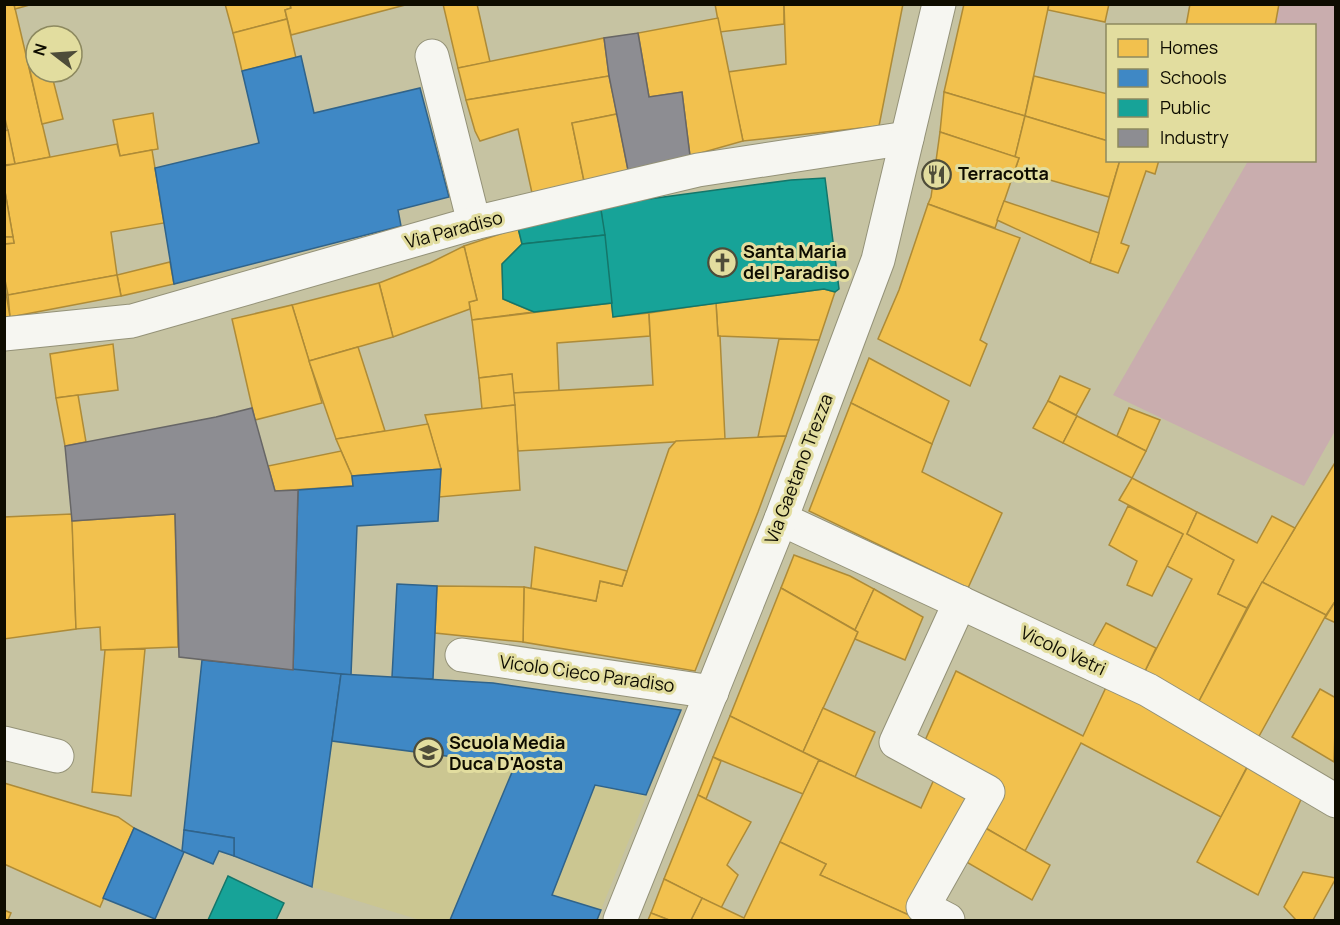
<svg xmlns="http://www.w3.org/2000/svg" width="1340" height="925" font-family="Manrope,sans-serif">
  <rect width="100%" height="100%" fill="#c6c3a2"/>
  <polygon fill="#cbc691" points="202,660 341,674 493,683 681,710 597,920 420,920 312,887 219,851 213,864 182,851"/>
  <polygon fill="#c9adae" points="1279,5 1335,5 1335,431 1304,486 1113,395 1248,161 1314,160 1314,26 1276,25"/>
  <g fill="#f2c14e" stroke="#ae8b37" stroke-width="1.5">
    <polygon points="4,4 14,4 50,157 15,164 4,114"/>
    <polygon points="14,4 33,4 15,9"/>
    <polygon points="225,4 290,4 291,8 285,10 287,19 233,33"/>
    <polygon points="290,4 409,4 291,35 285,10 291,8"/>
    <polygon points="443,4 477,4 490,62 458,68"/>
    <polygon points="715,4 784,4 784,24 720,32"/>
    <polygon points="784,4 903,4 879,126 743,141 728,72 786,64"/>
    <polygon points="964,4 1049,4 1025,116 944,92"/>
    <polygon points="1049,4 1109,4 1105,22 1048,10"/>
    <polygon points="1190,4 1279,4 1275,26 1186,26"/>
    <polygon points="718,18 743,141 690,156 682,92 649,97 638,33"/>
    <polygon points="287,19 296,58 242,71 233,33"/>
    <polygon points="604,38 609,76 466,100 458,68"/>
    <polygon points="36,60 36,72 51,72 63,119 42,124 28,62"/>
    <polygon points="609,76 617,114 572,123 584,181 532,193 518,129 480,141 475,131 466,100"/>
    <polygon points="1034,76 1108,94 1108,141 1025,116"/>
    <polygon points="944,92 1025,116 1015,157 940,132"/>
    <polygon points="153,113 158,149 120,156 113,120"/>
    <polygon points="617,114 628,170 584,181 572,123"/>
    <polygon points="1025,116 1108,141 1108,160 1120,160 1109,197 1015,170 1019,158 1015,157"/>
    <polygon points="8,130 15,164 4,165 4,131"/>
    <polygon points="940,132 1019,158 995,228 928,204 931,197"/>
    <polygon points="117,144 120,156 152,150 164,223 111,232 117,275 8,295 4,275 4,244 14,243 4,186 4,166"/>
    <polygon points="1120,160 1159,160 1155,174 1146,171 1121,243 1129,246 1118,273 1090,263"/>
    <polygon points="4,186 13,237 4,237"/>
    <polygon points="1004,201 1099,233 1090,263 997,220"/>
    <polygon points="928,204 1020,238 980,340 987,344 970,386 878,339 899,290"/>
    <polygon points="518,228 522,244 502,264 503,299 534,312 472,320 469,302 477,300 464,246"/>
    <polygon points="4,237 13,237 14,243 4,244"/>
    <polygon points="464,246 477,300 469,302 470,309 393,337 379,283 430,263"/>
    <polygon points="170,262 174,284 121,296 117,275"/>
    <polygon points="117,275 121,296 10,317 8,295"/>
    <polygon points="4,281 10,317 4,317"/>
    <polygon points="379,283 393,337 309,361 292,305"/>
    <polygon points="824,289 835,292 819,340 718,336 716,303"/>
    <polygon points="612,303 613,317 649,313 650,336 557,343 559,391 513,393 512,374 479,378 472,320"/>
    <polygon points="716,303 718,336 720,336 725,439 518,451 513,393 653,385 649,313"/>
    <polygon points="292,305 322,403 255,420 232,319"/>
    <polygon points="779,339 819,340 786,436 758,437"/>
    <polygon points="113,344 118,390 56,398 50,354"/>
    <polygon points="358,347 385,431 336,439 309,361"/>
    <polygon points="869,358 949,401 932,444 851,403"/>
    <polygon points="512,374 515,405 482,409 479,378"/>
    <polygon points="1060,376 1090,389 1076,415 1048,401"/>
    <polygon points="78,395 86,442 65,446 56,398"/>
    <polygon points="1048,401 1077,416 1063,443 1033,428"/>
    <polygon points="851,403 932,444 922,472 1002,513 968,588 809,511"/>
    <polygon points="515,405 520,490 439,497 441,469 425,415"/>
    <polygon points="1129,408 1160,420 1146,451 1117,436"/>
    <polygon points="1077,416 1146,451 1132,478 1063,443"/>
    <polygon points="428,424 441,469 352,476 336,439"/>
    <polygon points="786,436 758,512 695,671 523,642 524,587 596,601 600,581 622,586 669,449 676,441"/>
    <polygon points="341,451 352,476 353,486 275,491 268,466"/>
    <polygon points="1336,461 1336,600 1326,615 1262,582"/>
    <polygon points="1132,478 1197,512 1187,534 1234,560 1218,594 1247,608 1197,705 1143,675 1192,579 1167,566 1183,534 1119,500"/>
    <polygon points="1128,506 1183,534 1152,596 1127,585 1137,561 1109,545"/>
    <polygon points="1197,512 1257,543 1272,516 1295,528 1247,608 1218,594 1234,560 1187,534"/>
    <polygon points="72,514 76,629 4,639 4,517"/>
    <polygon points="175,514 178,647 101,650 100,627 76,629 72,521"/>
    <polygon points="535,547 627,571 622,586 600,581 596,601 531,588"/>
    <polygon points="794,555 850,576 874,589 855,630 781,588"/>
    <polygon points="1262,582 1326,615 1258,738 1197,705"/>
    <polygon points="437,586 524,587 523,642 435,633"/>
    <polygon points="781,588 858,632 803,752 730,716"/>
    <polygon points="874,589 923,617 905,660 855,639 858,632 855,630"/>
    <polygon points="1336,600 1336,623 1325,618"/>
    <polygon points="1106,623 1156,648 1143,675 1092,648"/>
    <polygon points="145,649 131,796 92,792 105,650"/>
    <polygon points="956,671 1083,736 1109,681 1250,761 1221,817 1081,743 1025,851 984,827 1004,787 923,745"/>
    <polygon points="1320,689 1336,698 1334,762 1292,737"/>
    <polygon points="823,708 875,732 855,777 803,752"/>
    <polygon points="730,716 819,760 803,794 713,757"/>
    <polygon points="713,757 721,761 706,799 698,795"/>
    <polygon points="819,760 921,808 936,775 964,792 968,802 917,919 820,875 826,864 780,842"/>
    <polygon points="1248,766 1303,795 1258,895 1197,862"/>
    <polygon points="4,783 118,817 134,828 100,907 4,864"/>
    <polygon points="698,795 751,822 727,865 738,875 721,908 664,879"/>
    <polygon points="980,825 1050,865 1032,900 963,860"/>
    <polygon points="780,842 826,864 820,875 920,920 691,920 702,898 744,918"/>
    <polygon points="1303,872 1336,878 1313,920 1296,920 1284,907"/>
    <polygon points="664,879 702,898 691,920 669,920 651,913"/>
    <polygon points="4,910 11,913 8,920 4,920"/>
    <polygon points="651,913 669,920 648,920"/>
  </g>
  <g fill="#3f88c5" stroke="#30638a" stroke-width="1.5">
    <polygon points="301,56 314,113 420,88 449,197 398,210 401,226 174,284 155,168 259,143 242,71"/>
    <polygon points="441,469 438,521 357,526 351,675 293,670 298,490 353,486 352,476"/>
    <polygon points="397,584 437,586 433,679 392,677"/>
    <polygon points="202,660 341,674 312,887 234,856 234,838 184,830"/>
    <polygon points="341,674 493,683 681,710 646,795 595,785 552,895 601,910 597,920 450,920 515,765 332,741"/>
    <polygon points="134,828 184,852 155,919 103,898"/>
    <polygon points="184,830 234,838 234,856 219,851 213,864 182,851"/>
  </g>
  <g fill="#17a398" stroke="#14766a" stroke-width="1.5">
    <polygon points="825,178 839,289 835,292 824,289 613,317 601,210 634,201 791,180"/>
    <polygon points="601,210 605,235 522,244 518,228"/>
    <polygon points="605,235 612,303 534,312 503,299 502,264 522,244"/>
    <polygon points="228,876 284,903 276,920 208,920"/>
  </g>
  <g fill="#8d8d92" stroke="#676666" stroke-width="1.5">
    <polygon points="638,33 649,97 682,92 690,156 628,170 609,76 604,38"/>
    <polygon points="252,408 275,491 298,490 293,670 179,657 175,514 72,521 65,446 216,417"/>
  </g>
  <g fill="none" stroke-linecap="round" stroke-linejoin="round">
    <defs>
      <g id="street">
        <polyline points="432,56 474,223"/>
        <polyline points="4,334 132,321 474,223 698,170 907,138"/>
        <polyline points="781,519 1148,690 1336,801"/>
        <polyline points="462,655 712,692"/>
        <polyline points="4,743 57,756"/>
        <polyline points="620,920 781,519 878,260 939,4"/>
        <polyline points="948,920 923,907 988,792 896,742 960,602"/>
      </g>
    </defs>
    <use href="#street" stroke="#949278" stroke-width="35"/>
    <use href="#street" stroke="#f6f6f1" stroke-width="33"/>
  </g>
  <defs>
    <symbol id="restaurant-ring" viewBox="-11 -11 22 22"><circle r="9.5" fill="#e2dd9f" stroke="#4e4c39" stroke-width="1.5"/><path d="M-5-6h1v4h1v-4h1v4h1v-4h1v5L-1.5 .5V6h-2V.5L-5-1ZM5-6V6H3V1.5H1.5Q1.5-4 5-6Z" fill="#4e4c39"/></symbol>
    <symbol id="church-ring" viewBox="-11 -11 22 22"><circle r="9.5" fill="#e2dd9f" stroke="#4e4c39" stroke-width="1.5"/><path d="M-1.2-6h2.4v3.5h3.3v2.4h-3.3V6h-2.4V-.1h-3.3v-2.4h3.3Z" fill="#4e4c39"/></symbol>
    <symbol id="school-ring" viewBox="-11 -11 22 22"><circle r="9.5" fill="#e2dd9f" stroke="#4e4c39" stroke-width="1.5"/><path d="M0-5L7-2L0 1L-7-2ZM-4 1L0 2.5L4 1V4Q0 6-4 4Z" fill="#4e4c39"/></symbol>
  </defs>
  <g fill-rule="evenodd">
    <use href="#restaurant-ring" x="920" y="158" width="33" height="33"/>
    <use href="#church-ring" x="706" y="246" width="33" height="33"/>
    <use href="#school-ring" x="412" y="736" width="33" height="33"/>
  </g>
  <g text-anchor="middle" stroke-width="6" stroke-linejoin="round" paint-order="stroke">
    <g font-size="18" font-weight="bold" fill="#0e0c00" stroke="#e2dd9f" text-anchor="start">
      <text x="958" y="180">Terracotta</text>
      <text x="743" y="258">Santa Maria<tspan x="743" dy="21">del Paradiso</tspan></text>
      <text x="449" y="749">Scuola Media<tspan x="449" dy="21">Duca D'Aosta</tspan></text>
    </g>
    <g font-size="18" fill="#0e0c00" stroke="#e2dd9f">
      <text transform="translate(454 230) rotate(-15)" y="6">Via Paradiso</text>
      <text transform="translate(799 469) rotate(-69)" y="6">Via Gaetano Trezza</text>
      <text transform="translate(1063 651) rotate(25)" y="6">Vicolo Vetri</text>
      <text transform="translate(587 674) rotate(8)" y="6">Vicolo Cieco Paradiso</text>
    </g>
  </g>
  <rect width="1340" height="925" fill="none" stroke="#0e0c00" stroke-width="12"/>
  <rect x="1106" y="24" width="210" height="138" fill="#e2dd9f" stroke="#8d895f" stroke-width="1.5"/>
  <rect x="1118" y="39" width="30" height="18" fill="#f2c14e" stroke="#8d895f" stroke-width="1.5"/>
  <text x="1160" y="54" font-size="18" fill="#0e0c00">Homes</text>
  <rect x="1118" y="69" width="30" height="18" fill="#3f88c5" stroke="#8d895f" stroke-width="1.5"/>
  <text x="1160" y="84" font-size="18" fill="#0e0c00">Schools</text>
  <rect x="1118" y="99" width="30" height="18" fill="#17a398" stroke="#8d895f" stroke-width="1.5"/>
  <text x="1160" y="114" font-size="18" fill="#0e0c00">Public</text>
  <rect x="1118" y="129" width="30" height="18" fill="#8d8d92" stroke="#8d895f" stroke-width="1.5"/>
  <text x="1160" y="144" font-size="18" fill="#0e0c00">Industry</text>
  <g transform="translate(54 54) rotate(287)"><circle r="28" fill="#e2dd9f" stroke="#8d895f" stroke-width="1.5"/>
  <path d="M0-4.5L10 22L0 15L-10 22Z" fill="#4e4c39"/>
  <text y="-9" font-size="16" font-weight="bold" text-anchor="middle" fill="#0e0c00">N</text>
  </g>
</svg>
